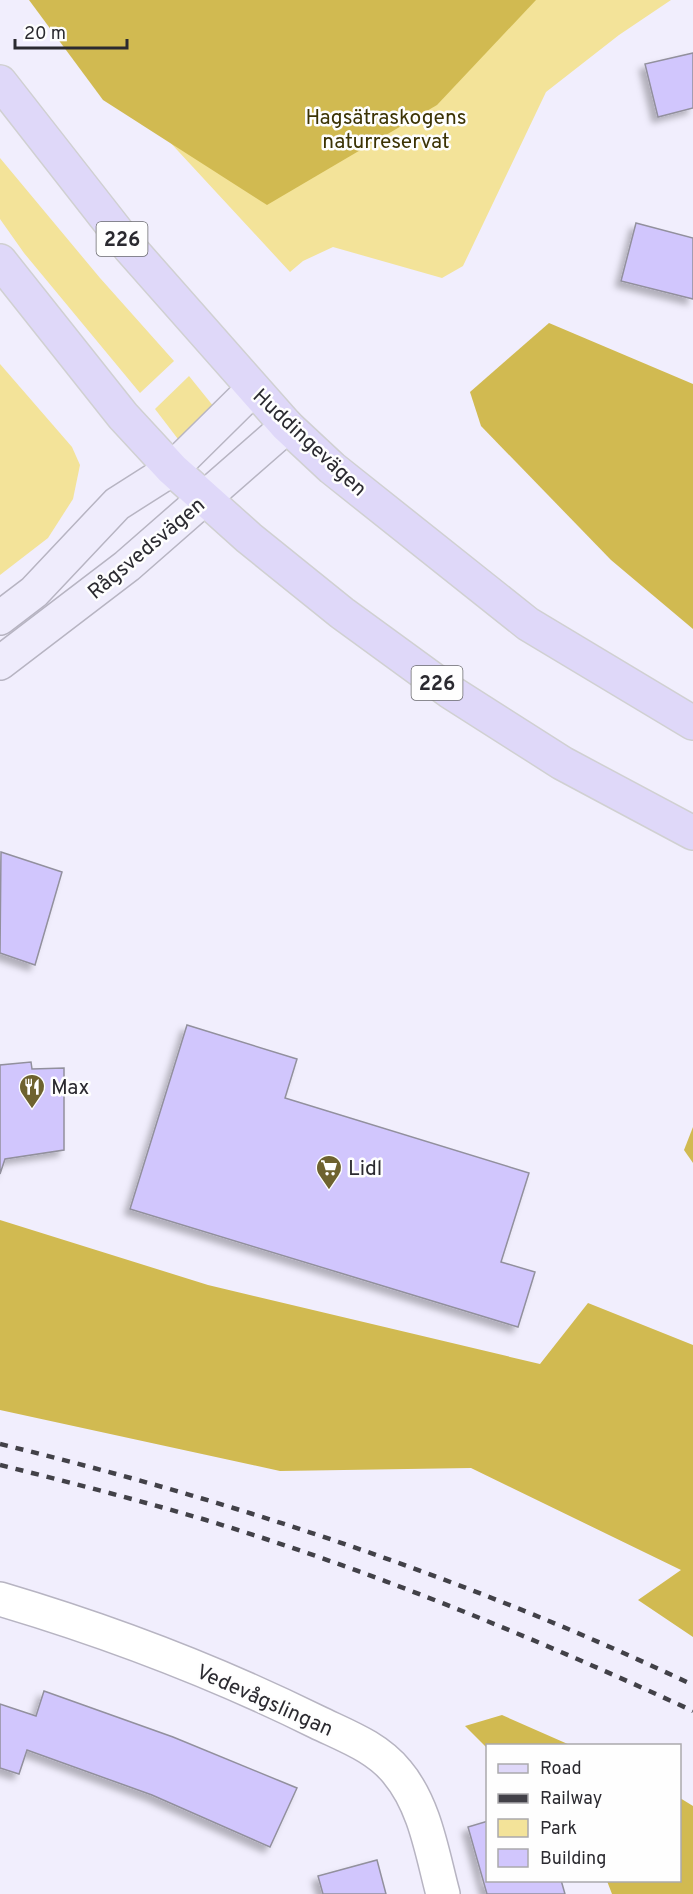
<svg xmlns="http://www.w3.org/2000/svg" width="693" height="1894" font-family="Overpass,sans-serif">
  <defs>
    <filter id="shadow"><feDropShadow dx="-5.5" dy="5.5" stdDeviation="3" flood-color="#0004"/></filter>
  </defs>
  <rect width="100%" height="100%" fill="#f1eefd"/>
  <g fill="#f3e399">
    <polygon points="48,0 671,0 619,35 546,92 463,266 442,278 333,247 303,261 290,272 43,5"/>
    <polygon points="0,158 100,278 174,361 140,393 24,253 0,219"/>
    <polygon points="0,364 72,447 80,465 73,499 48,538 0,575"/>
    <polygon points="189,376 214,407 181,443 155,409"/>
  </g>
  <g fill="#d1ba51">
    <polygon points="29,0 536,0 437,105 267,205 103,100"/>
    <polygon points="549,323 693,384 693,629 611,560 481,426 470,392"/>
    <polygon points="693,1127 693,1163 684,1150"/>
    <polygon points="0,1220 208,1285 540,1364 588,1303 693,1345 693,1637 638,1600 681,1570 471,1468 280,1471 0,1410"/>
    <polygon points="502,1715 570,1745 488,1746 487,1748 465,1726"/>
    <polygon points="680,1798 693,1806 693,1894 612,1894 607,1881 680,1880"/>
  </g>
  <g fill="#d1c6fd" stroke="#92909d" stroke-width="1.5" filter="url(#shadow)">
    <polygon points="693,53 693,108 658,117 645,64"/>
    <polygon points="636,223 693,238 693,299 621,281"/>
    <polygon points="1,852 62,872 35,965 0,953"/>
    <polygon points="187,1025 297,1059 285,1098 529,1173 501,1262 535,1272 518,1327 130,1209"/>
    <polygon points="31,1062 32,1069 64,1068 64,1150 5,1159 0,1174 0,1065"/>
    <polygon points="44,1691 173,1737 297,1788 270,1847 152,1795 27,1750 19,1774 0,1768 0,1704 36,1716"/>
    <polygon points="488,1821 488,1880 561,1880 565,1894 487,1894 468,1827"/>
    <polygon points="377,1860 386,1894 323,1894 318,1876"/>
  </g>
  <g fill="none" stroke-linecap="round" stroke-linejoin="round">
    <defs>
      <path id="street" d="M0,1599C108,1631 216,1672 317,1722C346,1736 377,1747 397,1772C425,1805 432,1853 443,1894"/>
      <g id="secondary">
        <polyline points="0,618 34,592 117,504 172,469 253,389"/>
        <polyline points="0,663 127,566 287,426"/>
      </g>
      <g id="primary">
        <polyline points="0,82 129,247 287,426 332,468 528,624 693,723"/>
        <polyline points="0,261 123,416 172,469 249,538 342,613 449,691 562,763 693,833"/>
      </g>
    </defs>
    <use href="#street" stroke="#b7b4c2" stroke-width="36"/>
    <use href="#secondary" stroke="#b7b4c2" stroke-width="36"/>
    <use href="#primary" stroke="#d0d0d1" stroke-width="36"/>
    <use href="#street" stroke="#fff" stroke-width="33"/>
    <use href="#secondary" stroke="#efecfc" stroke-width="33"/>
    <use href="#primary" stroke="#dfd8f9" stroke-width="33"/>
    <g stroke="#424148" stroke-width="4.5" stroke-dasharray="8 8" stroke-linecap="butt">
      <path d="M0,1444C238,1502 472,1580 693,1685"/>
      <path d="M0,1465C69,1482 138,1500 206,1520C373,1571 535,1638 693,1711"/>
    </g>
  </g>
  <defs>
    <symbol id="restaurant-pin" viewBox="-11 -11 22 30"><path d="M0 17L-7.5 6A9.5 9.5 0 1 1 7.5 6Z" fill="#6e622f" stroke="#fefefe"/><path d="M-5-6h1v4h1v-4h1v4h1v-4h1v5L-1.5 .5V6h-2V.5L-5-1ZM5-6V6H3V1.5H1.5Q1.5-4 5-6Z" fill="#fff"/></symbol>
    <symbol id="supermarket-pin" viewBox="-11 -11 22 30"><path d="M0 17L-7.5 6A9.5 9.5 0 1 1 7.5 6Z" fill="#6e622f" stroke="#fefefe"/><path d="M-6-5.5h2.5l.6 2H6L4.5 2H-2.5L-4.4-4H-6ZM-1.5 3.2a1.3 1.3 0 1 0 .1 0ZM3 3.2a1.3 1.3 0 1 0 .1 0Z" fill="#fff"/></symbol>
  </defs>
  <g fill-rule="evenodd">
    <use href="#restaurant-pin" x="17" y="1072" width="30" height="40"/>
    <use href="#supermarket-pin" x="314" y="1153" width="30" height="40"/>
  </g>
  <g text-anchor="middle" stroke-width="5" stroke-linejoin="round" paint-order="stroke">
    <g fill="#fefefe" stroke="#6a6a6e" stroke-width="1.5">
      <rect x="96.5" y="222" width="51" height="34" rx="4.5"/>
      <rect x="411.5" y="666" width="51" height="34" rx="4.5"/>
    </g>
    <g font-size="20" font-weight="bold" fill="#2b2a30">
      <text x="122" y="246">226</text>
      <text x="437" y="690">226</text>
    </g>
    <g font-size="21" fill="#3c3304" stroke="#fefefe">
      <text x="386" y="124">Hagsätraskogens<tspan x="386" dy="24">naturreservat</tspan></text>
    </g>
    <g font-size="21" fill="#2b2a30" stroke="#fefefe">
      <text transform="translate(310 442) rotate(43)" y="7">Huddingevägen</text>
      <text transform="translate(146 548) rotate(-40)" y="7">Rågsvedsvägen</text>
      <text transform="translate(265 1700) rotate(24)" y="7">Vedevågslingan</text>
    </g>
    <g font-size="21" fill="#2b2a30" stroke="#fefefe" text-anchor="start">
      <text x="51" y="1094">Max</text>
      <text x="348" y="1175">Lidl</text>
    </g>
  </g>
  <rect x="486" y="1744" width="195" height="138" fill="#fefefe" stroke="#aaa9ac" stroke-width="1.5"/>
  <rect x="498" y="1764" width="30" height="9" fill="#dfd8f9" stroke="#aaa9ac" stroke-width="1.5"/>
  <text x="540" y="1774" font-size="18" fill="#2b2a30">Road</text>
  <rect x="498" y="1794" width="30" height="9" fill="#424148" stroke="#aaa9ac" stroke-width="1.5"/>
  <text x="540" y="1804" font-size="18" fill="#2b2a30">Railway</text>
  <rect x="498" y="1819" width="30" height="18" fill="#f3e399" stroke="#aaa9ac" stroke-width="1.5"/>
  <text x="540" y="1834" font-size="18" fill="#2b2a30">Park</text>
  <rect x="498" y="1849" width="30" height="18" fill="#d1c6fd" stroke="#aaa9ac" stroke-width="1.5"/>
  <text x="540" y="1864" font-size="18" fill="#2b2a30">Building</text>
  <path d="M15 39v9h112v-9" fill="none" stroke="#2b2a30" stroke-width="3"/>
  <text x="24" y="39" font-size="18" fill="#2b2a30" stroke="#fefefe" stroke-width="4.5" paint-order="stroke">20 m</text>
</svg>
